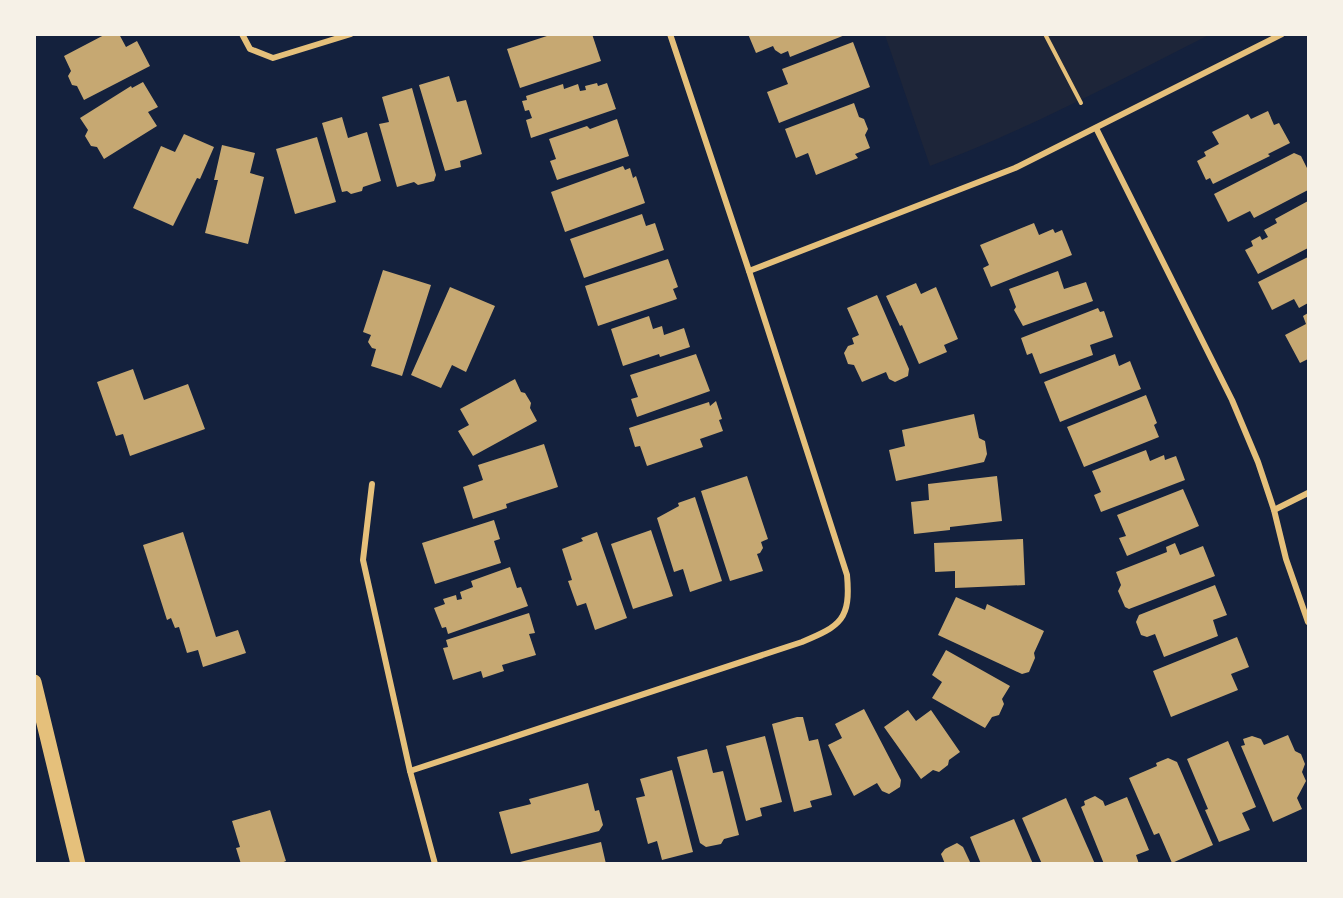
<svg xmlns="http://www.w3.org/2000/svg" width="1343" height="898" font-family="Signika,sans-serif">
  <rect width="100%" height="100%" fill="#14213d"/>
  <path fill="#1d2539" d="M885,35H1209C1118,81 1027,130 930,166Z"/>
  <g fill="#c6a872">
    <polygon points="106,34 119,34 126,47 137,41 150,66 84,100 77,86 72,85 68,76 71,71 64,56"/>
    <polygon points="553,34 592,34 601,61 520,88 507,49"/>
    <polygon points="748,34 845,34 845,35 790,57 788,51 781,54 775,50 773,46 756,53"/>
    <polygon points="853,42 870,87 779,123 767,92 788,84 782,69"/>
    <polygon points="449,76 457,102 466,100 482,154 460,161 461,167 445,171 419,85"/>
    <polygon points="143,82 158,107 148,112 157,126 104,159 97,147 91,146 85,136 88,130 80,118 131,86 132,88"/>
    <polygon points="597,83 598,86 607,83 616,109 531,138 526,120 532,118 529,110 525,111 522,101 527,100 526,96 563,84 564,89 578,84 580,91 586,90 585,86"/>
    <polygon points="412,88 436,175 434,181 418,185 414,182 397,187 379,124 389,122 382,97"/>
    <polygon points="854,103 859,117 864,119 868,129 865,135 870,148 855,154 858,158 816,175 808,153 796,158 785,129"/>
    <polygon points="1268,111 1274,125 1279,123 1290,143 1268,154 1270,156 1213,184 1210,178 1206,180 1197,161 1206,156 1204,152 1219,144 1212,132 1248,114 1251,119"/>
    <polygon points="342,117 348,138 367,132 381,181 363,187 362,191 351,194 347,191 342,192 322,123"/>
    <polygon points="617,119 629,156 557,180 550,161 556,159 549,139 587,126 590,129"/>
    <polygon points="184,134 214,147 200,179 197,178 173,226 133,208 161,146 175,152"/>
    <polygon points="317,137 336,202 295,214 276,149"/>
    <polygon points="222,145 255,153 250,173 264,177 248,244 205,233 218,180 214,180"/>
    <polygon points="1294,153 1301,156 1307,168 1308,190 1254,218 1250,211 1228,222 1214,194"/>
    <polygon points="623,166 625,170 630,168 633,178 636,176 645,203 565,232 551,192"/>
    <polygon points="1308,201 1308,248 1258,274 1245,250 1253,246 1251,241 1260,236 1262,240 1268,237 1264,230 1277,223 1275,219"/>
    <polygon points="642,214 646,226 655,223 664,250 584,278 570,239"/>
    <polygon points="1034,223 1039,235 1053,229 1055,233 1062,230 1072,255 991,287 983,268 989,265 980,245"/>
    <polygon points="1308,257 1308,303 1299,308 1294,299 1272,310 1258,282"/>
    <polygon points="668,259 678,287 673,289 677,299 598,326 585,286"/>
    <polygon points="383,270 431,285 402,376 371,366 376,349 372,348 368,342 371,335 363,332"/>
    <polygon points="1058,271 1064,289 1086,282 1093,301 1023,326 1014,310 1016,307 1009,289"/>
    <polygon points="916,283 921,294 936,287 958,339 944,345 947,352 919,364 902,325 900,326 886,296"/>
    <polygon points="450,287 495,306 466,372 452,365 441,388 411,375"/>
    <polygon points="877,295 909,369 908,376 895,382 889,379 886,372 862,382 854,365 848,364 844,353 848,346 854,344 852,338 859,335 847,308"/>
    <polygon points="1098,308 1100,312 1104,311 1113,337 1090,345 1093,355 1040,374 1032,353 1027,355 1021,338"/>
    <polygon points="1308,313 1308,359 1300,363 1285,335 1306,324 1303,316"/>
    <polygon points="649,316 653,329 662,326 664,335 684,328 690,347 660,357 659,354 623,366 611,329"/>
    <polygon points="696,354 710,391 637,417 631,399 638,397 630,375"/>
    <polygon points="1115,354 1119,366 1130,361 1141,389 1060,422 1044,382"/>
    <polygon points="133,369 144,400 188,384 205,429 130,456 123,434 116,436 97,382"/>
    <polygon points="515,379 521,392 525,393 531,403 530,408 537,421 473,456 458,431 469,425 460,409"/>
    <polygon points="1146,395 1157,423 1154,425 1159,437 1084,467 1067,427"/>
    <polygon points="716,401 722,419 719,420 723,431 700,439 703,447 647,466 640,446 635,447 629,428 709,402 710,406"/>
    <polygon points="974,414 979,438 985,441 987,454 984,462 896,481 889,450 905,446 902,430"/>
    <polygon points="544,444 558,487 506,504 507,508 473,519 463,487 483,480 478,465"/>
    <polygon points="1146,450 1150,461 1164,455 1165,460 1176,456 1185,480 1101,512 1094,495 1101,492 1092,471"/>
    <polygon points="747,476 768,539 761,542 763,548 760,553 757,554 763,571 730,581 701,491"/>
    <polygon points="997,476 1002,521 950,527 950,530 914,534 911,502 929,500 928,484"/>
    <polygon points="1183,489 1199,526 1127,556 1119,538 1126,536 1117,515"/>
    <polygon points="695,497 722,581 690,592 683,569 674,572 657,518 679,506 678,503"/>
    <polygon points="494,520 500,539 494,541 501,563 435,584 422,543"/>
    <polygon points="651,530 673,596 633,609 611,544"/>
    <polygon points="183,532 216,637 238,630 246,653 203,667 198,650 187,653 179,627 175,628 171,618 167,620 143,545"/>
    <polygon points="597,532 627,618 595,630 586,603 577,606 568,581 572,580 562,549 583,541 581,538"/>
    <polygon points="1023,539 1025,585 955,588 955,571 935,572 934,543"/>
    <polygon points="1175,543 1180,555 1203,546 1215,576 1129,609 1125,607 1118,591 1121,585 1116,572 1167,552 1166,547"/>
    <polygon points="510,567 517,588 521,587 528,606 448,634 446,627 442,628 434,608 445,604 443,599 456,595 457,600 462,599 460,592 473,587 471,581"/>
    <polygon points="1215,585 1227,615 1213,620 1218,636 1164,657 1155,634 1147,637 1141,635 1136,622 1139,615"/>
    <polygon points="956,597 985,610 987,604 1044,631 1034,653 1035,658 1029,672 1022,674 938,635"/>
    <polygon points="529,613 535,633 529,634 536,655 502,665 504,671 483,678 481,671 453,680 443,648 448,647 446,640"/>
    <polygon points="1237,637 1249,667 1231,674 1238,690 1171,717 1153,671"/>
    <polygon points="946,650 1010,686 1002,699 1004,704 999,715 992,717 985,728 932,698 942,682 932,675"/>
    <polygon points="864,709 901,780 900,787 889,794 882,791 877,783 854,796 828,745 842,738 835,724"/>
    <polygon points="908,710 916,721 931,710 960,752 949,760 948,765 939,772 933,770 921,779 884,727"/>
    <polygon points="797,717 803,717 809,741 818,739 832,795 810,801 812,807 794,812 772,724"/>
    <polygon points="1288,735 1295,751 1301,754 1305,764 1302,772 1306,781 1297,798 1302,809 1273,822 1241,746 1245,745 1243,739 1252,736 1261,739 1264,745"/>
    <polygon points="765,736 782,802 760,808 762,816 746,821 726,746"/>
    <polygon points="1228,741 1256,807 1242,813 1250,830 1219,842 1205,810 1208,809 1187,759"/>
    <polygon points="707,749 713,773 723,771 739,835 724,839 721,844 706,847 700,843 677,757"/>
    <polygon points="1168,758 1177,762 1213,845 1172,863 1159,833 1154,835 1129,778 1157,766 1156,763"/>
    <polygon points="672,770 693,852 662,860 657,841 648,844 636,798 645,796 640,779"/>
    <polygon points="588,783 595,811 599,810 603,825 599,831 511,854 499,812 531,804 529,799"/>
    <polygon points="1095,796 1103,801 1105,806 1127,797 1149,850 1136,855 1139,864 1104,864 1081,807 1085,805 1084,801"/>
    <polygon points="1066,798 1095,864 1042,864 1022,818"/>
    <polygon points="270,810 286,861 279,864 241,864 236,848 240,847 232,821"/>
    <polygon points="1014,819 1033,864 981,864 970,837"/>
    <polygon points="601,842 606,864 516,864 516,863"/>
    <polygon points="957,843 963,847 971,864 945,864 941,854 945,849"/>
  </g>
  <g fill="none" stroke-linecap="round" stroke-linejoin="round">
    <polyline stroke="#e5c07b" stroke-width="4" points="1045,34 1081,103"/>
    <g stroke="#e5c07b" stroke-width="6">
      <polyline points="242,34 250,49 273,58 351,34"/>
      <polyline points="1096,128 1232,400 1258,462 1274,510 1286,559 1308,622"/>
      <polyline points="749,271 1015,168 1282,34"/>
      <polyline points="372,484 363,560 410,771 435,864"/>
      <polyline points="1274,510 1308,493"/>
      <path d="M410,771L802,642C841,626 851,619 847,575L749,271L670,34"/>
    </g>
    <polyline stroke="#e5c07b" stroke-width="15" points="34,682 78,864"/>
  </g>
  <rect width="1343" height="898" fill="none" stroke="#f6f1e7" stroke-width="72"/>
</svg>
